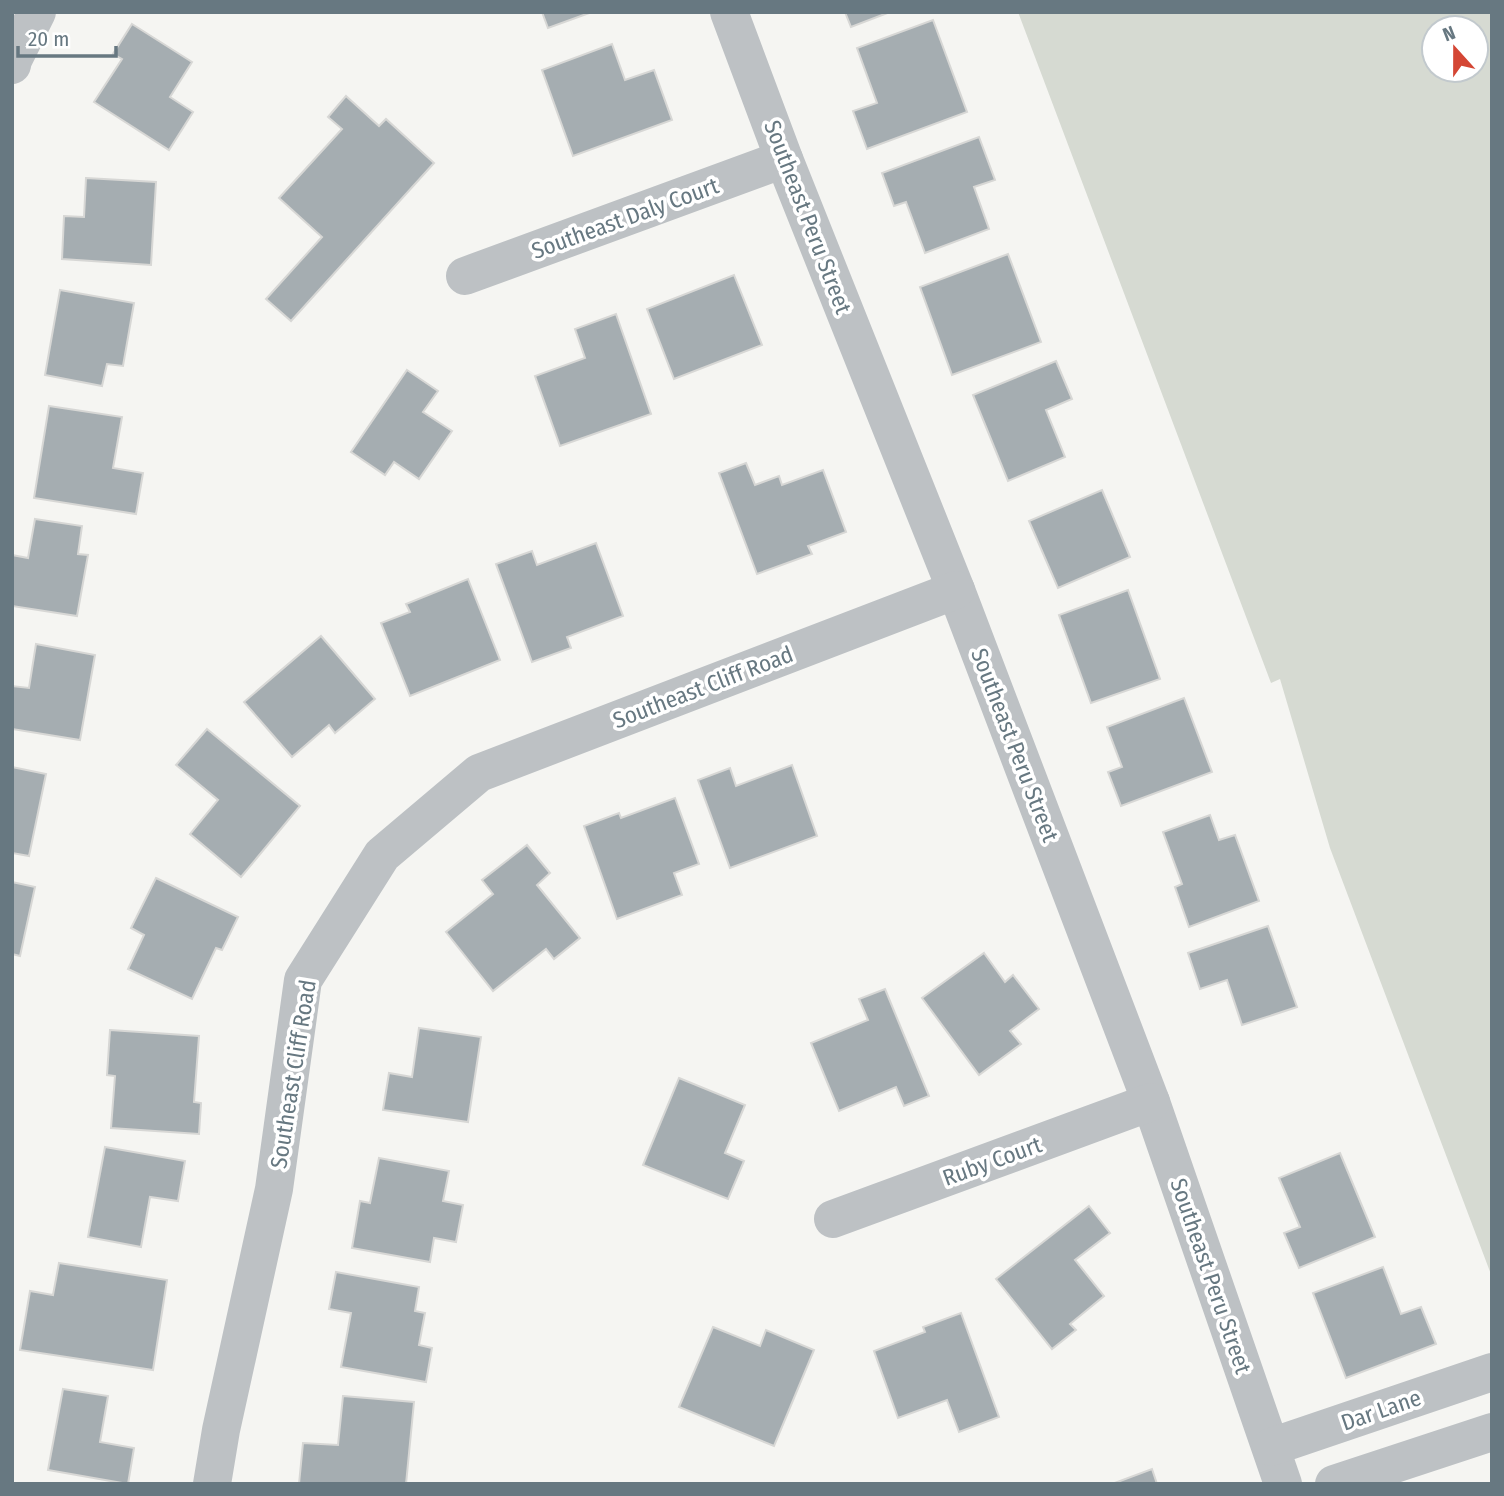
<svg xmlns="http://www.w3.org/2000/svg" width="1504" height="1496" font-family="'Fira Sans Condensed',sans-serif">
  <rect width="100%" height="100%" fill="#f5f5f2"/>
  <path fill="#d6dad2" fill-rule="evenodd" d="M1018,12H1492V1277L1330,848L1280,679L1271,683ZM1434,28H1476V70H1434Z"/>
  <g fill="#a5adb1" stroke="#d7d7d5" stroke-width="2">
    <polygon points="542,12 592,12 548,28"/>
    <polygon points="845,12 890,12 851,27"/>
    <polygon points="933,20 967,112 867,149 853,111 877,103 857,48"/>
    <polygon points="132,24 192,62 170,97 193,112 169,150 94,102 122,59 113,54"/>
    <polygon points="612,44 625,80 654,70 672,120 573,156 542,70"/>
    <polygon points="346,96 379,126 386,119 434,163 291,321 266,299 322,237 279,198 342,129 328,117"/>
    <polygon points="979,137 995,180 974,187 989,229 925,253 906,202 894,206 882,173"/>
    <polygon points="86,178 156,182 151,265 62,259 64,216 84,217"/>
    <polygon points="1008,254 1041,342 952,375 920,287"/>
    <polygon points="734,275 762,345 674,379 647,309"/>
    <polygon points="60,290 134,303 123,366 107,364 102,386 45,375"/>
    <polygon points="616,314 651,414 560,446 535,376 585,358 575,329"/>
    <polygon points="1056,361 1072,399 1046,410 1065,457 1008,481 973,395"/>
    <polygon points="407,370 438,391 423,412 452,431 419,479 394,462 385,475 351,452"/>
    <polygon points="49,406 122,417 113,468 143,473 136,514 34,498"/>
    <polygon points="746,463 755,485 779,476 782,485 823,470 846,532 808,546 812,554 757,574 719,473"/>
    <polygon points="1102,490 1130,557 1058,588 1029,521"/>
    <polygon points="35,519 82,526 78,554 88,555 77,616 12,606 12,555 28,558"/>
    <polygon points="596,543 623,616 567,637 571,648 532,662 496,564 532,551 537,565"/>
    <polygon points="468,579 500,660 410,696 381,623 410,612 406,604"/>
    <polygon points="1128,590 1160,679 1091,703 1059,615"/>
    <polygon points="321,636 375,699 335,733 329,725 292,757 244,702"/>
    <polygon points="36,644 95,655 80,740 12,729 12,686 29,688"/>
    <polygon points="1184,698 1212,772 1121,806 1108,772 1122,767 1107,727"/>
    <polygon points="207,729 300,806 241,877 190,834 218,800 176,765"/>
    <polygon points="792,765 817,836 730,868 698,780 730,768 736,786"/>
    <polygon points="12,767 46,774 29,856 12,853"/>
    <polygon points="675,798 699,864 674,873 682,895 617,919 584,826 619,813 621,818"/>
    <polygon points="1210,815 1219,840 1235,835 1259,901 1189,927 1175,887 1182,884 1163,832"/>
    <polygon points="527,845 550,873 537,885 580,938 554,959 546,949 493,991 446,932 493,894 482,880"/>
    <polygon points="156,878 238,917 222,950 216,948 192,999 128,969 144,935 131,928"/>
    <polygon points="12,882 35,887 20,956 12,954"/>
    <polygon points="1268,926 1297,1007 1242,1025 1227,980 1200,989 1188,953"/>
    <polygon points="984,953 1005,982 1013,975 1039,1009 1010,1031 1021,1044 979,1075 922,998"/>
    <polygon points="885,989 929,1096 904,1106 896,1087 839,1111 811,1043 868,1020 859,999"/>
    <polygon points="419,1028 481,1037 468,1122 383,1110 389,1073 412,1077"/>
    <polygon points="110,1030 199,1036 194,1102 201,1103 199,1134 111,1128 115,1076 107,1075"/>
    <polygon points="679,1078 745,1105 725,1153 744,1161 728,1199 643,1165"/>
    <polygon points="105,1147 185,1161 178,1201 150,1197 141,1247 88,1237"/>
    <polygon points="1340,1153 1375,1237 1299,1268 1284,1233 1300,1227 1279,1178"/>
    <polygon points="379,1158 449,1171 443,1201 463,1205 456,1242 434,1238 430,1262 352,1248 360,1201 370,1203"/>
    <polygon points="1089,1206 1110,1233 1075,1260 1104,1296 1070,1324 1076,1330 1052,1349 996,1279"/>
    <polygon points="59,1263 167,1280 153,1370 20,1350 30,1291 53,1295"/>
    <polygon points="1383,1267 1401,1314 1421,1307 1436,1344 1346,1378 1313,1293"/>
    <polygon points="336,1272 419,1287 415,1311 425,1313 419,1345 432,1348 426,1382 341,1367 351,1313 329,1309"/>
    <polygon points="961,1313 999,1417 959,1432 947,1400 898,1418 874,1351 925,1332 923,1327"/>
    <polygon points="713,1327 760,1346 766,1330 814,1350 774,1446 679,1407"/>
    <polygon points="63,1389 108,1396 100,1442 134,1448 128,1484 48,1470"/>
    <polygon points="343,1396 414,1402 406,1484 299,1484 303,1443 338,1445"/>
    <polygon points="1152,1469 1157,1484 1112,1484"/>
  </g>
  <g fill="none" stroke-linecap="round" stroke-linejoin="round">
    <g stroke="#bdc1c4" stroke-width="38">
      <polyline points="729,12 784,159 956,590 1151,1102 1283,1484"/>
      <polyline points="12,65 13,60 37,12"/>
      <polyline points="465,276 784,159"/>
      <polyline points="833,1219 1151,1102"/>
      <polyline points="1271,1447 1492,1372"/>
      <polyline points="212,1484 221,1430 274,1189 303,980 382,855 479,773 956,590"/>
      <polyline points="1334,1484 1492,1432"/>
    </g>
  </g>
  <g text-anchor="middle" stroke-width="7" stroke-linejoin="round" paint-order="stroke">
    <g font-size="23" fill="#677881" stroke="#fff">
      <text transform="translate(808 217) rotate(69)" y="8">Southeast Peru Street</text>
      <text transform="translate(625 218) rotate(-20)" y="8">Southeast Daly Court</text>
      <text transform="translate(703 687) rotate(-21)" y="8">Southeast Cliff Road</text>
      <text transform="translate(1015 745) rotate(69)" y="8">Southeast Peru Street</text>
      <text transform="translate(293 1074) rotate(-81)" y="8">Southeast Cliff Road</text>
      <text transform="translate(992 1161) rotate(-20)" y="8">Ruby Court</text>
      <text transform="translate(1211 1276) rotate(71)" y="8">Southeast Peru Street</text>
      <text transform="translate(1381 1410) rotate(-19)" y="8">Dar Lane</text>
    </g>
  </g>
  <rect width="1504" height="1496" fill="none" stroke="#677881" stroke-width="28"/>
  <g transform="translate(1455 49) rotate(339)"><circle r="33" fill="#ffffff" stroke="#c2c9cd" stroke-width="2"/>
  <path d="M0-5L12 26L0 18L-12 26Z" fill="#d44634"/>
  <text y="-10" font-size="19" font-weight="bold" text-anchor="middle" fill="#677881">N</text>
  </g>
  <path d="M18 46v10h98v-10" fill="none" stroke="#677881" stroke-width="3.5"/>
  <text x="28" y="46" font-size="21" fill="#677881" stroke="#ffffff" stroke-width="5" paint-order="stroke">20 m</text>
</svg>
